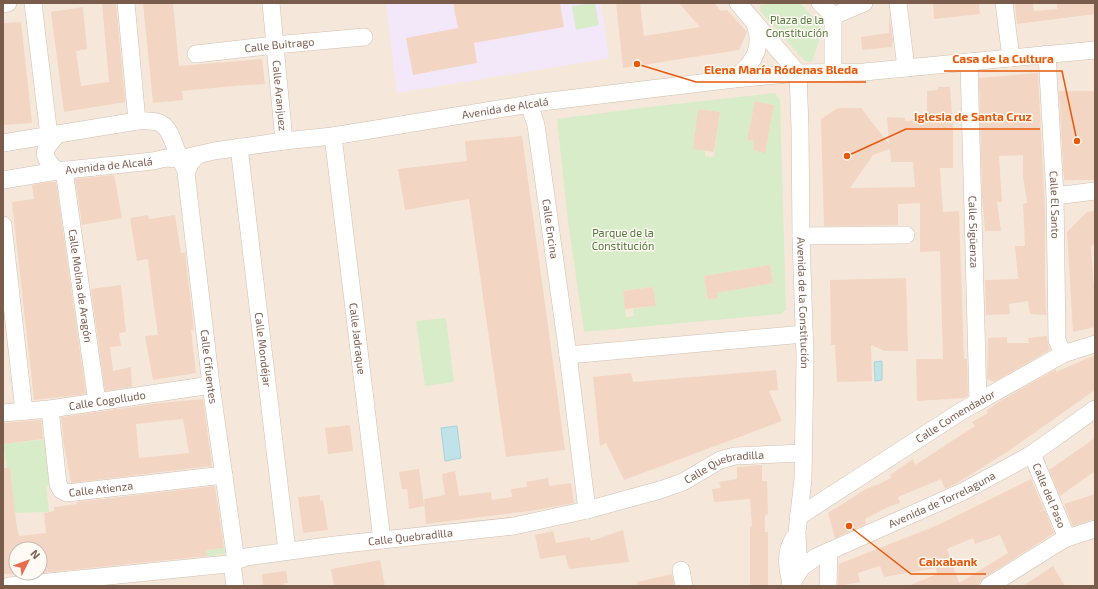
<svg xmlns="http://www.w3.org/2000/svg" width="1098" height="589" font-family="'Exo 2',sans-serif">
  <rect width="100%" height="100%" fill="#fdf6ec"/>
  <path fill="#f5e8da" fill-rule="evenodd" d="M3,3H1095V586H3ZM16,549H40V573H16Z"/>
  <polygon fill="#f3e8fa" points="386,3 601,3 609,58 397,93"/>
  <g fill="#d8ecc9" fill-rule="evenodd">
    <polygon points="595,3 599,25 576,30 572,6"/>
    <polygon points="775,3 800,3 823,28 812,62 805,61 760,11 760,5"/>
    <path d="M775,93L780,100L786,310L780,314L584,332L568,221L557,119L649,107ZM755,101L774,105L765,152L753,150L754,141L747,140ZM699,109L720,112L714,157L705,156V151L693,149ZM770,265L773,283L717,293L718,298L708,300L704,276ZM653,287L656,306L633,309L634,316L626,317L623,291Z"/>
    <polygon points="446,318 454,382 425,386 416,321"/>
    <polygon points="50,439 55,484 46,486 49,512 15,513 3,444"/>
    <polygon points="225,548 226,553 207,557 206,550"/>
  </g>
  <g fill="#bfe3e8" stroke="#a5d3da">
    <polygon points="882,361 882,380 875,381 874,362"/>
    <polygon points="457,426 461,458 445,461 441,428"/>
  </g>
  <g fill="#f3d5c3" fill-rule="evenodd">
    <polygon points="102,3 116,3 125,102 64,112 51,12 83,7 87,49 76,51 81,86 109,82"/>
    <polygon points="143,3 173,3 179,66 262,59 265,84 234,86 182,91 183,100 153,103"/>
    <polygon points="453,3 560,3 564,27 474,43 477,63 413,75 406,38 458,28"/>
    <polygon points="616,3 640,3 644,36 700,27 679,3 714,3 721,11 727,10 747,32 739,50 623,68"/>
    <polygon points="933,3 979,3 980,14 934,19"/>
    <polygon points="1015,3 1033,3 1034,11 1057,9 1057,3 1095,3 1095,14 1017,24"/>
    <polygon points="889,13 893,43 892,43 892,47 862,50 861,37 889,33"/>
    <polygon points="21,22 32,123 4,125 3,113 3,23"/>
    <polygon points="1038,73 1045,211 1045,282 1046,315 1030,314 1028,301 1009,304 1010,314 986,315 985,280 1018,279 1015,246 1025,246 1023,204 1027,203 1023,176 1023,155 999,156 1002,202 997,202 1001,231 985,231 982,194 979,78"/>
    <path d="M938,87H950L953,126V168H940L943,212L959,211L964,359H967L968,396L964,398L917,401L916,359H943L940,251L920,252V203L898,204V225L824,226L821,119L838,108H861L889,144L887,117L905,118V121L927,120V91L938,90ZM890,149L891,162H913L915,187L850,188L873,155Z"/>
    <polygon points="1059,91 1094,91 1095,108 1095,180 1064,180"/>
    <polygon points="755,101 774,105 765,153 753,150 754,141 747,140"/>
    <polygon points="698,109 720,112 714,152 693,149"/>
    <polygon points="522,136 565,450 506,457 469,199 405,210 398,169 467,161 465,141"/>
    <polygon points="114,175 122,218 82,225 75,179"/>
    <polygon points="50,182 56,182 86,394 34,400 12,202 34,199 32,185"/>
    <polygon points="1095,211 1095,242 1091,247 1095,303 1095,327 1073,332 1067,232 1087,212"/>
    <polygon points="148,215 149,219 175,215 181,253 185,252 194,330 191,330 196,373 153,380 145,336 158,335 152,293 148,259 137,261 130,218"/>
    <polygon points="770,265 773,283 717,293 718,298 708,300 704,276"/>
    <polygon points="906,278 908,351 885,351 871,345 872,381 837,382 835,345 831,345 830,280"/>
    <polygon points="121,285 126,332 119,333 121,346 110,347 113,371 131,367 132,387 105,391 91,289"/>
    <polygon points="653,287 656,306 625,309 623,291"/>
    <polygon points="1047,336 1048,344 1050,350 994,382 987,379 988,338 1007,337 1007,343 1029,343 1028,338"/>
    <polygon points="1095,355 1095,390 1007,452 957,483 945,489 941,479 898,497 900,503 888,507 865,519 866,524 835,538 828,513 866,489 879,484 891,478 890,475 913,459 915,465 975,426 972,422 988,413 986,411 1000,401 1056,369 1056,372"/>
    <polygon points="776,370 778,390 769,391 782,421 624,480 606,443 600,446 593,377 631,373 633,382"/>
    <path d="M203,399L212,466L71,483L64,445L61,417L160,403ZM183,419L189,453L139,458L136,424Z"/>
    <polygon points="41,420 43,439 3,444 3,423"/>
    <polygon points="350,425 353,451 328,454 325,428"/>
    <polygon points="1095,438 1095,471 1060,496 1049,470"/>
    <polygon points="762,465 762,481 767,481 768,514 765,515 765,532 768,532 768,586 750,586 750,526 752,526 750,499 714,502 712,489 721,488 719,482 737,479 737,467"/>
    <polygon points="3,468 10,468 16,522 19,536 46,533 44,513 54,511 54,507 77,504 76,502 215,486 224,548 206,550 207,556 40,573 40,549 16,549 16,574 3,574"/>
    <polygon points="419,469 424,506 409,509 407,489 402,489 399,472"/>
    <polygon points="455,471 459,496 491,492 492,500 512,497 511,489 527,487 526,482 548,478 549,486 571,483 574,503 530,511 426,524 424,499 445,495 442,474"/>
    <path d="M1031,479L1044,509L1039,512L1045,510L1054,533L984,578L980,581L979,586H908L937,574L936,568L884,577L880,566L858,573L860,582L838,586L839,564L938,525ZM1000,535L1008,553L959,583L947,549L973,538L975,544Z"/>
    <polygon points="1095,494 1095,519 1073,526 1064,504"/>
    <polygon points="320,495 320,501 323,500 328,530 303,533 298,497"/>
    <polygon points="623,530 629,562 569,569 565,555 540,559 535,535 553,531 556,543 590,537 591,541"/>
    <polygon points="380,560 385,586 334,586 331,569"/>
    <polygon points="1053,566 1065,586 1023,586"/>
    <polygon points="286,571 288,583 284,583 284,586 263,586 262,574"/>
    <polygon points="672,574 674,586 638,586 637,582"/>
  </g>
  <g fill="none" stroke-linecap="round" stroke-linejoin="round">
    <defs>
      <g id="minor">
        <polyline points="33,3 49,136"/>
        <polyline points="126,3 137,121"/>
        <path id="s1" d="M271,3L284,141"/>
        <polyline points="738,3 798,73"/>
        <polyline points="820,3 828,10 833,16 833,73"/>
        <polyline points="898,3 906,68"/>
        <polyline points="1004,3 1011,58"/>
        <polyline points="3,4 8,3"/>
        <polyline points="833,16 864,3"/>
        <path id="s2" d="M196,54L275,45L364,37"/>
        <path id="s3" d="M1047,54L1055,196L1057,340L1063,354"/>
        <path id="s4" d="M969,62L978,402"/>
        <path id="s5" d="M798,73L800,128L801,236L805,358L803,479L797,532L798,556L802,567"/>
        <path d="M734,79C746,69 757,59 758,42C759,36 756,28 755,23"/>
        <path id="s6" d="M529,104L536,125L568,355L587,510"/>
        <path id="s7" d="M333,136L382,540"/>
        <path d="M3,143L137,121C163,120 166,123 175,146C177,153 181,160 184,167"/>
        <path id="s8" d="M239,147L287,551"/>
        <path id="s9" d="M198,155L191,162L186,173L211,385L236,561"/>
        <path id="s10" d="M64,170L97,402"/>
        <path d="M57,171C40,155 43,150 57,135"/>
        <path id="s11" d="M3,180L57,171L153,161L166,158L180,159L214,151L284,141L333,136L542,102L734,79L798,73L864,72L1095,50"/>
        <polyline points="1055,196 1095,191"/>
        <polyline points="3,225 24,411"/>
        <polyline points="801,236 906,235"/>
        <polyline points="568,355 804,334"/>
        <path id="s12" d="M50,409L58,484L61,490L67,493L224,475"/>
        <path id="s13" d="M3,413L50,409L211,385"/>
        <path id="s14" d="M1032,454L1067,538"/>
        <path id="s15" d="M798,517L960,412L1063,354L1095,344"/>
        <polyline points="232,563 235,586"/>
        <polyline points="681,570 684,586"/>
        <path d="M791,583C787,567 785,554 793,539"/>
        <path id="s16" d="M9,586L228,564L246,557L335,545L514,526L587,510L660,490L683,482L720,460L735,456L803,453"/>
        <path id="s17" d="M790,586L802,567L816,557L962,492L1014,464L1032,454L1095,409"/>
        <polyline points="828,586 829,551"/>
        <polyline points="989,586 1064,539 1095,529"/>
      </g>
    </defs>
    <use href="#minor" stroke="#d1beb0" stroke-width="18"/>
    <use href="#minor" stroke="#fff" stroke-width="17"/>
  </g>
  <g text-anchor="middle" stroke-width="3" stroke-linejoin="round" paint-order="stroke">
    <g font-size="11" fill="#537a41" stroke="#fffaf3">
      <text x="797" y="24">Plaza de la<tspan x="797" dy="13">Constitución</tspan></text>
      <text x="623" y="237">Parque de la<tspan x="623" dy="13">Constitución</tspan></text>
    </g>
    <g font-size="11" fill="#7a5c4d" stroke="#fffaf3">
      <text dy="4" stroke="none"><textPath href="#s2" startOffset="84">Calle Buitrago</textPath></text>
      <text dy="4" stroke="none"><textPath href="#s1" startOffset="93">Calle Aranjuez</textPath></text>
      <text dy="4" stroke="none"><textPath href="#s11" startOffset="508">Avenida de Alcalá</textPath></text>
      <text dy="4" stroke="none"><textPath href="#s11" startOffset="107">Avenida de Alcalá</textPath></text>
      <text dy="4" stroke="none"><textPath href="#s3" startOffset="151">Calle El Santo</textPath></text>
      <text dy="4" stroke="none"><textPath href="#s6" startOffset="127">Calle Encina</textPath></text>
      <text dy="4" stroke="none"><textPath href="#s4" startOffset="170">Calle Sigüenza</textPath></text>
      <text dy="4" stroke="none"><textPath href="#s10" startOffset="117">Calle Molina de Aragón</textPath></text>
      <text dy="4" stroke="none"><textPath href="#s5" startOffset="230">Avenida de la Constitución</textPath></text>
      <text dy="4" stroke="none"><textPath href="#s7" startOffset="204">Calle Jadraque</textPath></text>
      <text dy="4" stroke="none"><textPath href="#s8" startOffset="204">Calle Mondéjar</textPath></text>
      <text dy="4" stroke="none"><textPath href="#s9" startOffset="217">Calle Cifuentes</textPath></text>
      <text dy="4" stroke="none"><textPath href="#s13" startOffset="105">Calle Cogolludo</textPath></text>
      <text dy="4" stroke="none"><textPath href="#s15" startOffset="187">Calle Comendador</textPath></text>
      <text dy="4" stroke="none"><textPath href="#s16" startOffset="729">Calle Quebradilla</textPath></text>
      <text dy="4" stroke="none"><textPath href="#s12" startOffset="123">Calle Atienza</textPath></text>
      <text dy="4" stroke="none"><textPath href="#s14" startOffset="45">Calle del Paso</textPath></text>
      <text dy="4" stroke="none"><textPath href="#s17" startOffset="178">Avenida de Torrelaguna</textPath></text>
      <text dy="4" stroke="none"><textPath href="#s16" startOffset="405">Calle Quebradilla</textPath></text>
    </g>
  </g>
  <path fill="none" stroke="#e8590c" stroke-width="1.5" d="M1077 141L1062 71H944M637 64L696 82H866M847 156L906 129H1040M849 526L911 574H986"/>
  <g fill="#e8590c" stroke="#fffaf3" stroke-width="1.5">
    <circle cx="1077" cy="141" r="4"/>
    <circle cx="637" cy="64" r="4"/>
    <circle cx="847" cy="156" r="4"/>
    <circle cx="849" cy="526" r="4"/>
  </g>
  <g font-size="12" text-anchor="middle" font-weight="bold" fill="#e8590c" stroke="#fffaf3" stroke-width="3" stroke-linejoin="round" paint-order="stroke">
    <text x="1003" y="63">Casa de la Cultura</text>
    <text x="781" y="74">Elena María Ródenas Bleda</text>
    <text x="973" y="121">Iglesia de Santa Cruz</text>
    <text x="948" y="566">Caixabank</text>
  </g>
  <rect width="1098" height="589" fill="none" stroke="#7a5c4d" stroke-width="8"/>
  <g transform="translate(28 561) rotate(48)"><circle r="19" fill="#fffaf3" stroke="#cabbb1"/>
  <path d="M0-3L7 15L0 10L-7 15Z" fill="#e76f51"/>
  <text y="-6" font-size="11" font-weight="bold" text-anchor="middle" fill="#7a5c4d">N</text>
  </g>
</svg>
